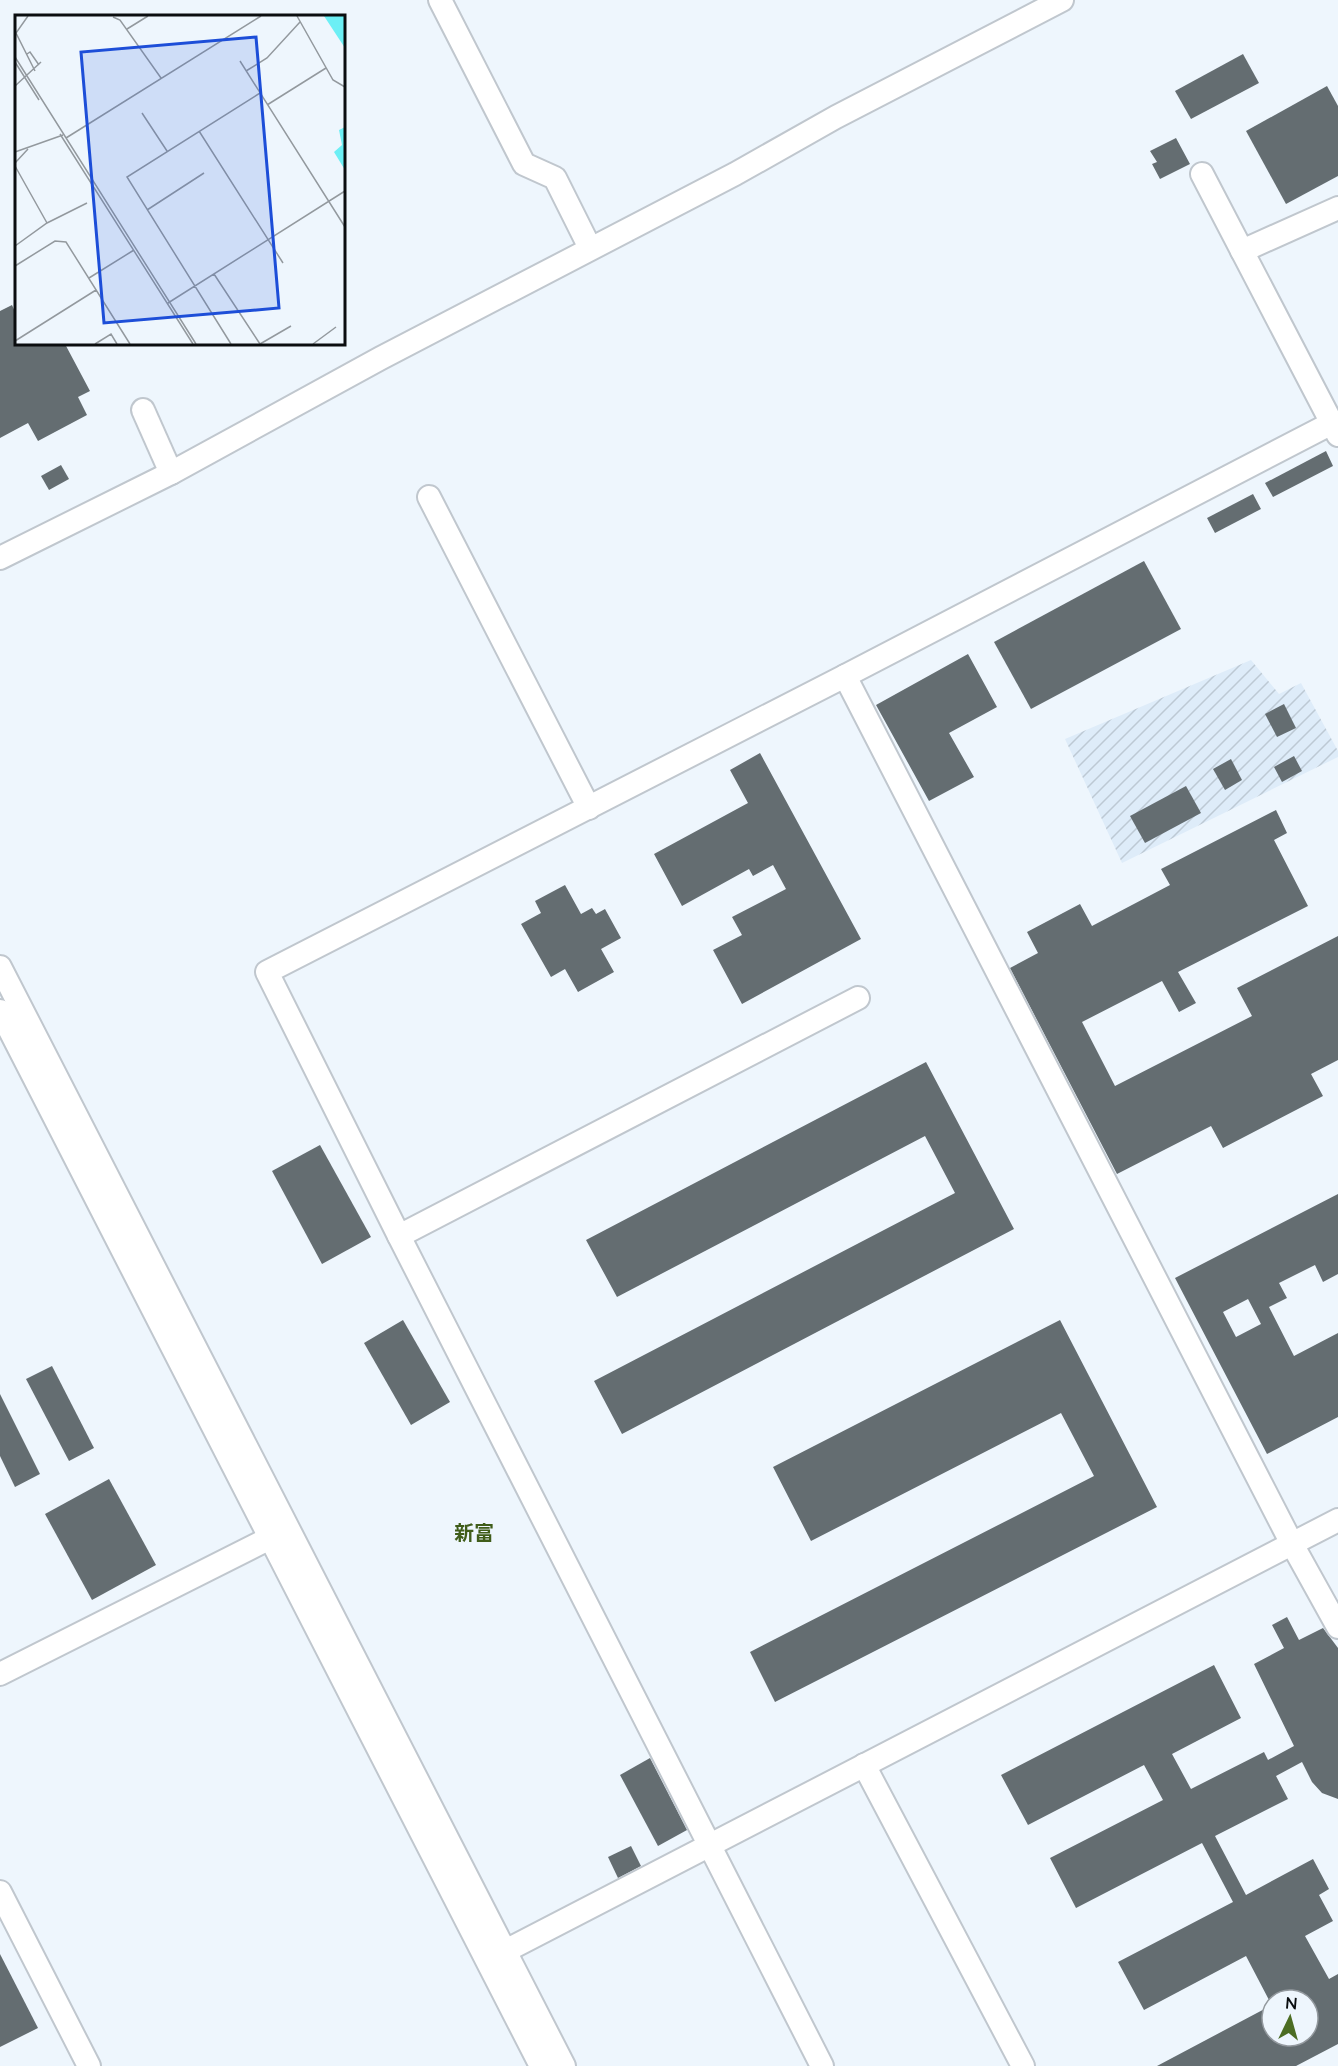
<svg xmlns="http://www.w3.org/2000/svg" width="1338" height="2066" font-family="Lato,'Noto Sans JP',sans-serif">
  <defs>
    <pattern id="industrial-furrows" width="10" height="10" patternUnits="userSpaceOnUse" patternTransform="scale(1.5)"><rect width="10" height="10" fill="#deecf9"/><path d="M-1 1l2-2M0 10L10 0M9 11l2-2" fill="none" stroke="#bdc9d4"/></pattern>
  </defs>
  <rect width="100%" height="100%" fill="#eef6fd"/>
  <polygon fill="url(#industrial-furrows)" points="1251,660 1279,694 1301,683 1338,751 1338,757 1122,863 1065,739"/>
  <g fill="#646d71" fill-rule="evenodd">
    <polygon points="1243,54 1259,83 1191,119 1175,91"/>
    <polygon points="1327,86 1338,106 1338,176 1286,204 1246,131"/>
    <polygon points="1176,138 1190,164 1160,179 1152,164 1157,162 1150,151"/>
    <polygon points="12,305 16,314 16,344 65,344 90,391 78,397 87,415 38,441 28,423 0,438 0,311"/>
    <polygon points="1326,451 1333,466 1273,497 1265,483"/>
    <polygon points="61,465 69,479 49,490 41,476"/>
    <polygon points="1253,494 1261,509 1215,533 1207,518"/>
    <polygon points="1144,561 1181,629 1031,709 994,642"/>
    <polygon points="968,654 997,707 949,733 974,777 929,801 876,705"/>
    <polygon points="1284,704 1296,728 1277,737 1265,714"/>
    <polygon points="760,753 861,939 742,1004 713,950 742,935 732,917 786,889 773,865 753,876 749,869 682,906 654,854 748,803 730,770"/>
    <polygon points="1294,756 1302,771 1282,782 1274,767"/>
    <polygon points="1231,759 1242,780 1225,790 1213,769"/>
    <polygon points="1186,786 1201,813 1145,843 1130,816"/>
    <polygon points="1276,810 1287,833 1274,840 1308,906 1178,972 1196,1003 1179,1012 1162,981 1082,1022 1115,1086 1252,1016 1237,988 1338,936 1338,1060 1311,1074 1323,1096 1223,1148 1211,1126 1117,1174 1010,968 1038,953 1027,932 1080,904 1092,926 1170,885 1161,869"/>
    <polygon points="565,885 581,914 592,908 596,914 605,909 621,938 601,949 614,972 578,992 565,969 551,977 521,924 541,913 535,901"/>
    <polygon points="926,1062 1014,1229 622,1434 594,1381 955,1193 925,1136 617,1297 586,1240"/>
    <polygon points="320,1145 371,1237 322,1264 272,1171"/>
    <path d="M1338,1194V1274L1323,1282L1315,1265L1279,1283L1287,1298L1269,1307L1294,1356L1338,1333V1417L1267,1454L1175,1278ZM1248,1299L1261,1324L1236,1337L1223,1312Z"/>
    <polygon points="403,1320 450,1402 411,1425 364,1343"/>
    <polygon points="1060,1320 1157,1507 775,1702 750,1652 1094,1476 1061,1413 811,1541 773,1467"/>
    <polygon points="52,1366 94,1448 69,1461 26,1379"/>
    <polygon points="0,1394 40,1474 15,1487 0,1456"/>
    <polygon points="109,1479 156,1565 92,1600 45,1514"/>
    <polygon points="1287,1617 1299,1640 1323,1628 1338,1648 1338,1799 1322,1793 1312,1782 1302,1762 1276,1776 1288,1799 1215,1836 1246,1895 1313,1859 1329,1889 1319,1895 1333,1921 1305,1936 1329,1979 1338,1974 1338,2044 1296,2066 1157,2066 1272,2005 1272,2036 1308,2036 1308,2000 1269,2000 1246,1956 1144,2010 1118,1962 1233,1902 1202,1843 1076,1908 1050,1858 1163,1800 1144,1765 1028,1825 1001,1775 1214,1665 1241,1718 1172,1754 1191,1789 1264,1752 1268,1760 1294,1746 1254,1664 1284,1648 1272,1625"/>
    <polygon points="650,1758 687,1830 658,1846 620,1775"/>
    <polygon points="631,1846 641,1866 618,1878 608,1857"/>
    <polygon points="0,1954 38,2028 0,2047"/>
  </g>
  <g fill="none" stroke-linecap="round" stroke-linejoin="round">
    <defs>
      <g id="minor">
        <polyline points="440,0 524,164 555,178 590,248"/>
        <polyline points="1202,174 1338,435"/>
        <polyline points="1242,251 1338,208"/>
        <polyline points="143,410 171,473"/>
        <polyline points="429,497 589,808"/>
        <polyline points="0,558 171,473 381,358 735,174 836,117 1062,0"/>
        <polyline points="845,676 1292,1544 1338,1627"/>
        <polyline points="0,967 564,2066"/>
        <polyline points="0,1011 541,2066"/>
        <polyline points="399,1236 858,998"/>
        <polyline points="0,1674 282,1532"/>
        <polyline points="864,1765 1023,2066"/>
        <polyline points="0,1892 89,2066"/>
        <polyline points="492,1958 1338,1520"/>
        <polyline points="822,2066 399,1236 267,972 845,676 1332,423"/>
      </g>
    </defs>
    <use href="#minor" stroke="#c0c7ce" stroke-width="26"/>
    <use href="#minor" stroke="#fff" stroke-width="22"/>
  </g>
  <g text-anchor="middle" stroke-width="4.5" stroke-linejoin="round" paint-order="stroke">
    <g font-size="20" font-weight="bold" fill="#405d1a" stroke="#eef6fd">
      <text x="474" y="1540">新富</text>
    </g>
  </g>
  <g transform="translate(15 15)">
    <rect width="330" height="330" fill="#eef6fd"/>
    <path d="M309,1H330V33ZM330,112V155L319,137L327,130L324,115Z" fill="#6ceff5"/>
    <path fill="none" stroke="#93999e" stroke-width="1.5" d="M13,1L1,18L20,56M282,1L318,65L330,72M98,2L105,5L146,63M112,14L133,1M12,39L15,37L24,50M0,42L181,329M225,46L330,212M0,47L24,85M231,56L252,43L285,7M0,71L26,47M252,90L311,53M127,98L152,136M184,116L268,248M45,119L178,329M51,123L246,1M0,137L48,120M0,148L13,134M0,151L32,208M132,195L189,158M0,231L32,208L72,188M0,251L40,226L51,227L115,329M199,259L245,329M74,263L119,235M153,288L330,176M0,326L81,275M80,329L96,319L102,329M216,329L112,162L245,78M245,329L276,311M298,329L321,312"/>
    <path fill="#1d4ed8" fill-opacity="0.15" stroke="#1d4ed8" stroke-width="3" d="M241,22L264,293L89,308L66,37Z"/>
    <rect width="330" height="330" fill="none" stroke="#0a0d0f" stroke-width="3"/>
  </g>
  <g transform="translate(1290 2018) rotate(5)"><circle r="28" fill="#eef6fd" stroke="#93999e" stroke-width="1.5"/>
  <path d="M0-4.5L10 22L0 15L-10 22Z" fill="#4c6d23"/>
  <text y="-9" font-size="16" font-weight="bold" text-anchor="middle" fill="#0a0d0f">N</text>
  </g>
</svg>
